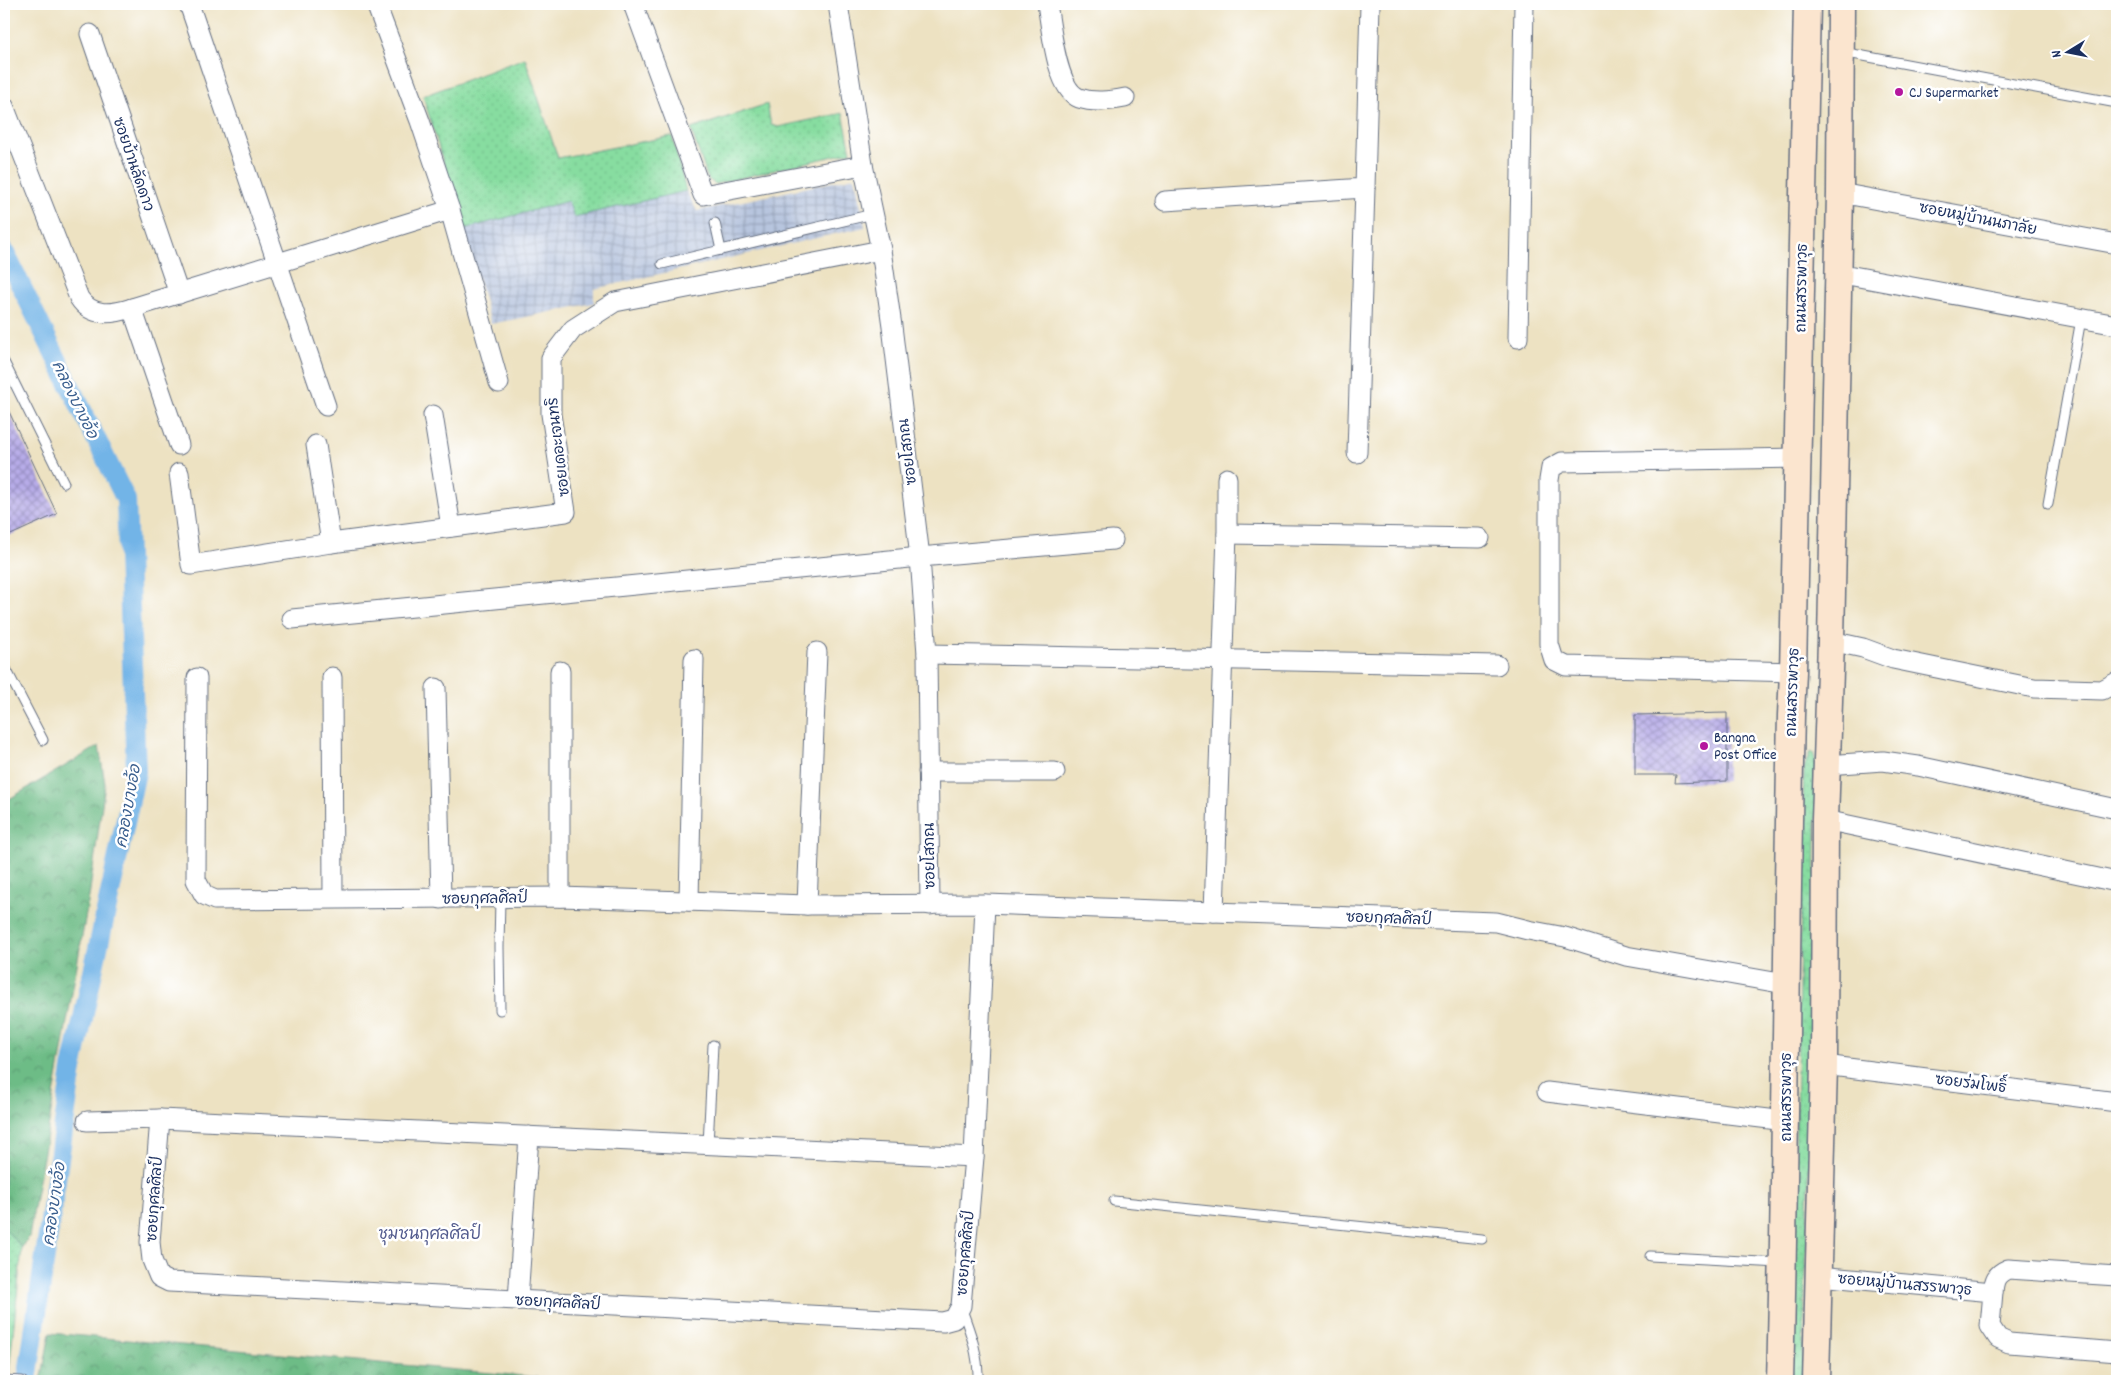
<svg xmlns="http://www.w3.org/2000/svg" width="2121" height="1385" font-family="Dekko,'Playpen Sans Thai',sans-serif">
  <defs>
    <pattern id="industrial-grid" width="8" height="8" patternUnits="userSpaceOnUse" patternTransform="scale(1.25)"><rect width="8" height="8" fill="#b7c5de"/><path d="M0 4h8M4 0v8" fill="none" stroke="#94a0b7"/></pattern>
    <pattern id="grass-dots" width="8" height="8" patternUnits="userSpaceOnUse" patternTransform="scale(1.25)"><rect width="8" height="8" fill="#87dda0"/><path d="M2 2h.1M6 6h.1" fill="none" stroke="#74be8c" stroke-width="1.8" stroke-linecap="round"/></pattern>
    <pattern id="forest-crowns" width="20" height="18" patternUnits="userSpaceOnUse" patternTransform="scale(1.25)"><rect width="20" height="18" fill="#6dbc86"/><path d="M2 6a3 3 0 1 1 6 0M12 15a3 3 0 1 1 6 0" fill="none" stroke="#599971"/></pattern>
    <pattern id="building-cross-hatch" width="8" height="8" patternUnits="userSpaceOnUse" patternTransform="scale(1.25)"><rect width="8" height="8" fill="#b7ace8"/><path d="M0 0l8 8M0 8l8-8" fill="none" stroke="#948cbf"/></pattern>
  </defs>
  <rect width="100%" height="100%" fill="#fff"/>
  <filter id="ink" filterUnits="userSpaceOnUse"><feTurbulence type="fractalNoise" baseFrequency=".02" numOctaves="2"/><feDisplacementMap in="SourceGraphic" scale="10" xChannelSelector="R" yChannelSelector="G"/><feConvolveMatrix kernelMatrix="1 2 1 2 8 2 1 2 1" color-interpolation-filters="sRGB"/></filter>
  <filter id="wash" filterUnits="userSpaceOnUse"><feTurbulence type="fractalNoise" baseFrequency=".0096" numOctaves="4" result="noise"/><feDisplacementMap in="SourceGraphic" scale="20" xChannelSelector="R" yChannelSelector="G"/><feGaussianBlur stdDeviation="1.12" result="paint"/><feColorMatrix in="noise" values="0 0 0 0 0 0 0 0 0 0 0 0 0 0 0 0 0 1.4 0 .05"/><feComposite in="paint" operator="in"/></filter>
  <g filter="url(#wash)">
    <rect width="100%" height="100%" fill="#ede2c2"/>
    <polygon fill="url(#industrial-grid)" points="855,177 865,227 594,289 594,303 491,324 464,229 568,201 574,217 686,191 697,211"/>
    <g fill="url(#grass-dots)" stroke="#51867f">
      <polygon points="525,58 558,158 672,136 686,191 574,217 568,201 464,229 423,96"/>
      <polygon points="767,104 771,125 778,127 843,113 851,152 715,184 708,179 691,129"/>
      <polygon points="1810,752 1813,753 1817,766 1813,1061 1802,1381 1790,1381 1804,768"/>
      <polygon points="4,1228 22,1248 8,1381 4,1381"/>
    </g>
    <g fill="url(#forest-crowns)" stroke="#447672">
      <polygon points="99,746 105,784 89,897 29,1237 22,1248 4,1228 4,802"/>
      <polygon points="50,1333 579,1381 41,1381"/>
    </g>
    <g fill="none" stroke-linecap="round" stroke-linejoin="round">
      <polyline stroke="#72b4e7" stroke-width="20" points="4,251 126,500 136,772 72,1069 27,1381"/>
    </g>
    <g id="blocks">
      <g fill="url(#building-cross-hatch)">
        <polygon points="4,401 57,514 4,538"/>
        <polygon points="1727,713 1727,781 1675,783 1676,775 1635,775 1635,715"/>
      </g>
    </g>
  </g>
  <g filter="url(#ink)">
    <use href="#blocks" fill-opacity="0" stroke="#646e81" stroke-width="1"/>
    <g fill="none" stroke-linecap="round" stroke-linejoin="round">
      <defs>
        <g id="service">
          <polyline points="1842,52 2117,103"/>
          <polyline points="715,223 721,250"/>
          <polyline points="662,264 873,214"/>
          <polyline points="4,362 64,483"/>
          <polyline points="2048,504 2081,319"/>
          <polyline points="4,665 43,740"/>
          <polyline points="500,898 499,947 500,1010"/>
          <polyline points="708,1145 713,1045"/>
          <polyline points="1114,1201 1482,1239"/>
          <polyline points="1650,1256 1780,1263"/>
          <path d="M961,1307C970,1331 979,1355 978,1381"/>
          <polyline points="4,1380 22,1381"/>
        </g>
        <g id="minor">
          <polyline points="189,4 326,406"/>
          <polyline points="376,4 420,121 450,210 499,383"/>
          <polyline points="633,4 703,195 863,165"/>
          <polyline points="838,4 863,165 881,250 892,326 920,557 927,654 930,905"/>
          <path d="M1047,4C1051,25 1056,89 1079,98C1094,103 1109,101 1125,98"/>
          <polyline points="90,34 179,294"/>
          <path d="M4,106L79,298C92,318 113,314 132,308L450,210"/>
          <polyline points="1840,193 2117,244"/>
          <polyline points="1165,201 1365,188 1370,4"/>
          <polyline points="1837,273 2117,325"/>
          <polyline points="132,308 179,445"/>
          <polyline points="1518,338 1524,4"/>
          <polyline points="433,415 451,527"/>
          <polyline points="316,445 331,543"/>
          <polyline points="1357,453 1365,188"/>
          <polyline points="179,473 191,565 331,543 566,512 551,414 551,358 573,329 615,302 881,250"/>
          <polyline points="1227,534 1480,538"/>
          <polyline points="292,619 920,557 1113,540"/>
          <polyline points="1831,641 1863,648 1893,659 2034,688 2102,690 2117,682"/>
          <polyline points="927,654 1497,665"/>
          <polyline points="1793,672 1566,666 1554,660 1549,644 1549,480 1551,468 1562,462 1797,458"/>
          <polyline points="332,677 333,898"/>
          <polyline points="197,678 196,880 204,895 215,900 560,897 807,905 985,904 1496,922 1528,930 1565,937 1626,956 1785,984"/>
          <polyline points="436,688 441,899"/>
          <polyline points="1827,765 1883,761 1918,766 2117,809"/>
          <polyline points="928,772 1055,772"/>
          <polyline points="1825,820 2117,882"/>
          <polyline points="560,897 560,671"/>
          <polyline points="689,901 694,659"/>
          <polyline points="807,905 817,652"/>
          <polyline points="1214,912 1227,534 1227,478"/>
          <polyline points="1824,1065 2117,1102"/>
          <polyline points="1547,1092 1786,1121"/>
          <polyline points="160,1119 150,1242 152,1260 159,1277 169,1282 943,1322 954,1319 961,1306 974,1157 985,904"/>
          <polyline points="87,1121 160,1119 974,1157"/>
          <polyline points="1818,1276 1993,1292 1990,1326 1998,1338 2009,1343 2117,1352"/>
          <path d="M1993,1292C1994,1280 1996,1274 2008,1269L2117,1276"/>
          <polyline points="518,1300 529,1136"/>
        </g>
        <g id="secondary">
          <path d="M1780,1381C1786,1159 1786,937 1791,715L1793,672L1807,4"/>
          <polyline points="1816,1381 1824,1065 1825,820 1831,641 1840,193 1841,4"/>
        </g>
      </defs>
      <use href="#service" stroke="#646e81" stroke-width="11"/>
      <use href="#minor" stroke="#646e81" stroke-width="21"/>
      <use href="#secondary" stroke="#646e81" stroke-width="29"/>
      <use href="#service" stroke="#fff" stroke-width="9"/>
      <use href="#minor" stroke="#fff" stroke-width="19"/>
      <use href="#secondary" stroke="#fbe5cf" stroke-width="26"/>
    </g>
  </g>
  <g fill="#b5179e" stroke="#fff" stroke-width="2">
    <circle cx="1899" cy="92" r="5"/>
    <circle cx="1704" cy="746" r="5"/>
  </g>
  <g text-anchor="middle" stroke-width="5" stroke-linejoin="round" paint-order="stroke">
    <g font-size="15" fill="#1b2f5e" stroke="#fff" text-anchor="start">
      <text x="1909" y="97">CJ Supermarket</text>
      <text x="1714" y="742">Bangna<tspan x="1714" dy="17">Post Office</tspan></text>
    </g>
    <g font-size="15" fill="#1b2f5e" stroke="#fff">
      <text transform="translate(134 164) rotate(71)" y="5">ซอยบ้านลัดดาว</text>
      <text transform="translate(1978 218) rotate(11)" y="5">ซอยหมู่บ้านนภาลัย</text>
      <text transform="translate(1801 288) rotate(-89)" y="5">ถนนสรรพาวุธ</text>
      <text transform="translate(558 447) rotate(-97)" y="5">ซอยเดอะเจนทริ</text>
      <text transform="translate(907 452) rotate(-97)" y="5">ซอยโสภณ</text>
      <text transform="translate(1792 692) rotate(-88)" y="5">ถนนสรรพาวุธ</text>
      <text transform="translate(929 856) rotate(-91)" y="5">ซอยโสภณ</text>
      <text transform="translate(485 898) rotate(-1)" y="5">ซอยกุศลศิลป์</text>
      <text transform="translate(1389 918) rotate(2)" y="5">ซอยกุศลศิลป์</text>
      <text transform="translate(1971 1083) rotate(7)" y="5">ซอยร่มโพธิ์</text>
      <text transform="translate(1786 1097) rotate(-90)" y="5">ถนนสรรพาวุธ</text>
      <text transform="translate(154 1199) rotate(-86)" y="5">ซอยกุศลศิลป์</text>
      <text transform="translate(965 1253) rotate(-85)" y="5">ซอยกุศลศิลป์</text>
      <text transform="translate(1905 1284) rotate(5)" y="5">ซอยหมู่บ้านสรรพาวุธ</text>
      <text transform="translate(558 1302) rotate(3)" y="5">ซอยกุศลศิลป์</text>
    </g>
    <g font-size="16" font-style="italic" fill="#395e8e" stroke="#fff">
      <text transform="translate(76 399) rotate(64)" y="6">คลองบางอ้อ</text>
      <text transform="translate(127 806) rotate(-80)" y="6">คลองบางอ้อ</text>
      <text transform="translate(53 1204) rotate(-82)" y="6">คลองบางอ้อ</text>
    </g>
    <g font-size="16" fill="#525b8e" stroke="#fff">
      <text x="430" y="1239">ชุมชนกุศลศิลป์</text>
    </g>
  </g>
  <rect width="2121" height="1385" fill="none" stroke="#fff" stroke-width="20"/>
  <g transform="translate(2068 52) rotate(260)" stroke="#ffffff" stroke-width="4" paint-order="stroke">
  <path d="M0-4L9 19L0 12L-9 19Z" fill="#1b2f5e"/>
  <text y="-8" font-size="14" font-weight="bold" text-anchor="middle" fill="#1b2f5e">N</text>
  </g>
</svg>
